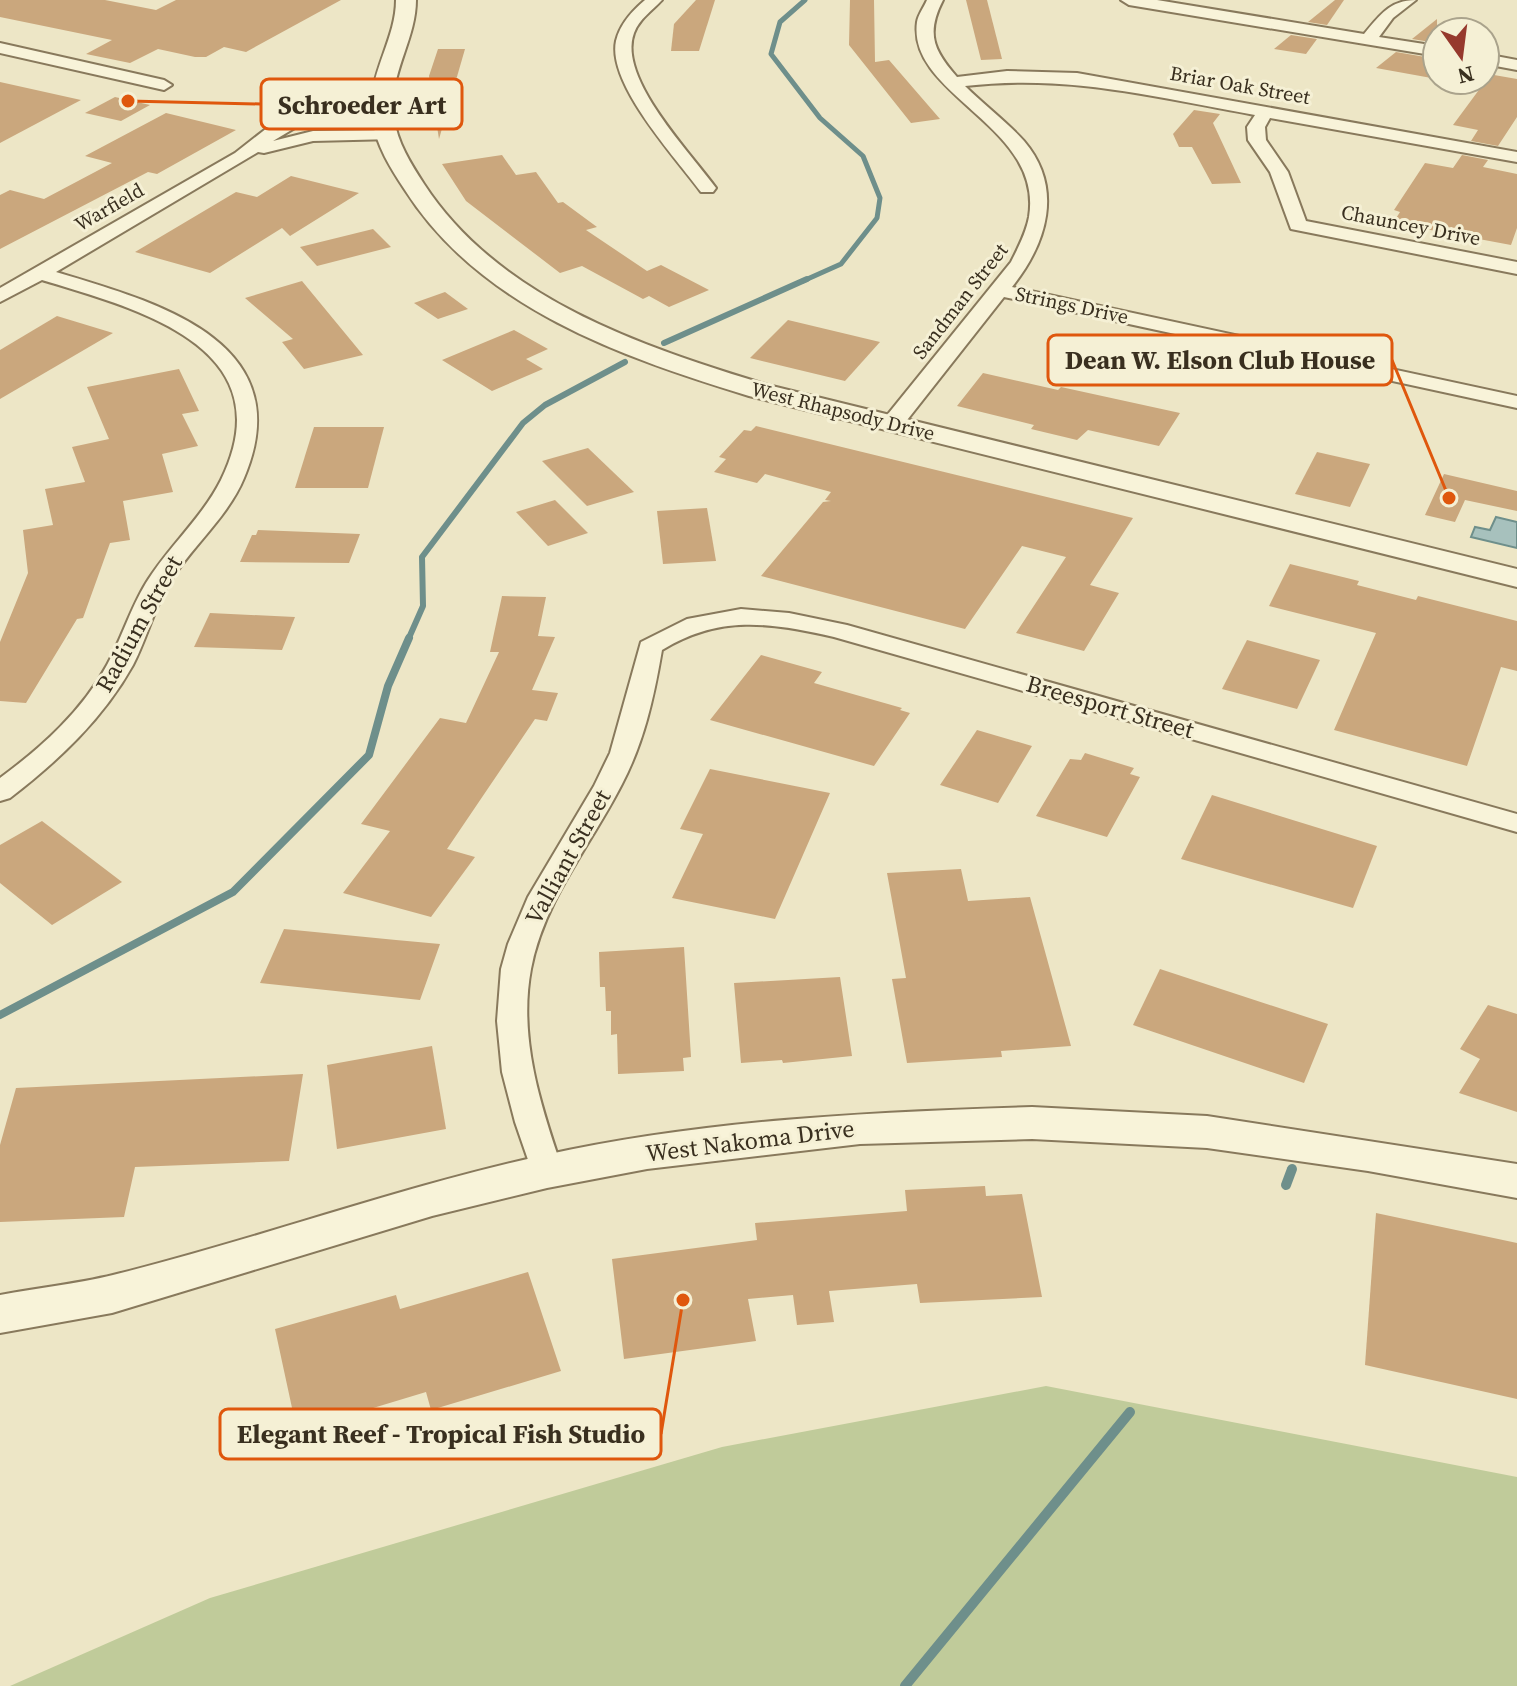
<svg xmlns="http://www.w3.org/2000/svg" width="1517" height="1686" font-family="'Source Serif 4',serif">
  <rect width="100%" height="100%" fill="#ede6c6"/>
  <polygon fill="#c0cb9a" points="1046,1386 1517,1477 1517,1686 10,1686 210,1598 722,1447"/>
  <polygon fill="#a7c1bd" stroke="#6e8f8b" stroke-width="2" points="1496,517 1517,522 1517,548 1471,537 1475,527 1490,530"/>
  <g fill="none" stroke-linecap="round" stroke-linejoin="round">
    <polyline stroke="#6e8f8b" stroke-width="5" points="803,281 841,264 877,218 880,198 863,156 820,118 771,54 780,22 805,0"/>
    <g stroke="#6e8f8b" stroke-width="6">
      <polyline points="664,343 807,279"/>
      <polyline points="408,640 423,606 422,557 523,423 545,405 625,362"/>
    </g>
    <polyline stroke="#6e8f8b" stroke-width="8" points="0,1015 233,892 369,755 388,686 409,638"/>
    <g stroke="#6e8f8b" stroke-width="10">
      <polyline points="1286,1185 1292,1169"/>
      <polyline points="905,1686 1130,1412"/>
    </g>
  </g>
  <g fill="#caa77d">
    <polygon points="0,0 105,0 156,10 176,0 341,0 246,52 224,47 206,57 195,57 158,49 130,63 86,54 112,40 0,17"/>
    <polygon points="696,0 715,0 699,51 671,51 674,24"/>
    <polygon points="850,0 874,0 875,62 889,60 940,119 911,123 849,45"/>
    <polygon points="966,0 987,0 1002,59 981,60"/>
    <polygon points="1335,0 1344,0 1327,25 1308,22"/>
    <polygon points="1437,19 1437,43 1412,39"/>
    <polygon points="1291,35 1317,39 1306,54 1274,49"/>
    <polygon points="438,49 465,49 439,139 429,76"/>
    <polygon points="1396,52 1437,59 1437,79 1376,68"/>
    <polygon points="1494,75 1517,79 1517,117 1498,146 1471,141 1478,130 1453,125 1487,79"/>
    <polygon points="0,82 81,100 0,143"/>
    <polygon points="115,97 150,105 121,121 85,113"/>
    <polygon points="1194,110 1220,114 1213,123 1241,183 1212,184 1192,147 1179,147 1173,134"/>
    <polygon points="166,113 236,130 157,174 148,172 0,249 0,195 10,190 44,199 112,163 85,156"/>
    <polygon points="502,155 516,175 536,172 558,203 563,202 597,227 586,230 647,271 661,265 709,290 669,307 649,296 643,299 582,266 560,273 466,201 442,164"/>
    <polygon points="1462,155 1488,160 1483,167 1517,174 1517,228 1511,245 1393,223 1400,212 1394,210 1425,163 1453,168"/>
    <polygon points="291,176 359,193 290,236 282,228 210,273 135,252 236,192 257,197"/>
    <polygon points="373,229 391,247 317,266 300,247"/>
    <polygon points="302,281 363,355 304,369 282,342 293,339 245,298"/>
    <polygon points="445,292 468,309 438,319 414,303"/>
    <polygon points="57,316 113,333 0,399 0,350"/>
    <polygon points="788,320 880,342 845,381 750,358"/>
    <polygon points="514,330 548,349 526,359 543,369 492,391 442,360"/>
    <polygon points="179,369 199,411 182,414 198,446 162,454 173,492 123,501 130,540 110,543 83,618 77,619 26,703 0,701 0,642 28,573 23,530 53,525 45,489 85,482 72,447 109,439 87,387"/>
    <polygon points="983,373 1058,390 1061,387 1180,413 1159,446 1088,430 1077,440 1031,429 1034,425 957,406"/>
    <polygon points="756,426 1133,518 1090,585 1119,593 1084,651 1016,633 1066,557 1022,546 965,629 761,576 823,502 831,501 825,500 831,492 765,474 757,483 714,472 726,459 719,457 744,430 751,431"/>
    <polygon points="314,427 384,427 368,488 295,488"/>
    <polygon points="588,448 634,492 587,506 542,461"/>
    <polygon points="1317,452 1370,464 1350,507 1295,494"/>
    <polygon points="1444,474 1517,491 1517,511 1465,500 1455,522 1425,515"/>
    <polygon points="555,500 588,533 548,546 516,512"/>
    <polygon points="707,508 716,561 663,564 657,511"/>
    <polygon points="258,530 360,534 349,563 240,562 252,535 256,535"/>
    <polygon points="1290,564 1359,581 1357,585 1416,600 1418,596 1517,621 1517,671 1501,667 1467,766 1334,730 1376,633 1269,606"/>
    <polygon points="502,596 546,597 538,636 555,637 532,690 558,693 547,721 535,719 447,849 475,857 431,917 343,893 390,831 361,824 440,718 466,723 499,652 490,652"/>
    <polygon points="210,613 295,617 282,650 194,647"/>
    <polygon points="1247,640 1320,660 1297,709 1222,689"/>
    <polygon points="761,655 822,672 814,683 902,708 900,710 910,713 874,766 710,720"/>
    <polygon points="977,730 1032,746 998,803 940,785"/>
    <polygon points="1085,753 1134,768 1130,774 1140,777 1107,837 1036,816 1070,759 1081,760"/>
    <polygon points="710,769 830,793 775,919 672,898 703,834 680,829"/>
    <polygon points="1212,795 1377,846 1353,908 1181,859"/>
    <polygon points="42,821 122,882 52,925 0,883 0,845"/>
    <polygon points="961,869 968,901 1030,897 1071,1046 1001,1051 1002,1057 907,1063 892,979 906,978 887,873"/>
    <polygon points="284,929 396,940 440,944 420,1000 260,983"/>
    <polygon points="684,947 691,1057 683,1058 684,1071 618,1074 617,1034 611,1035 611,1011 606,1011 605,987 600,987 599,952"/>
    <polygon points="1160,969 1328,1024 1304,1083 1133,1025"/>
    <polygon points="840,977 852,1056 783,1063 782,1060 741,1063 734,983"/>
    <polygon points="1488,1005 1517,1014 1517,1112 1459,1093 1480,1059 1460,1049"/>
    <polygon points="432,1046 446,1129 337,1149 327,1065"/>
    <polygon points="303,1074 289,1161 135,1167 124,1217 0,1222 0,1145 16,1088"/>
    <polygon points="985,1186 986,1196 1022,1194 1042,1297 920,1303 917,1284 829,1291 834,1322 797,1325 793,1295 748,1299 756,1341 624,1359 612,1259 757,1240 755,1223 907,1211 905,1190"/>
    <polygon points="1376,1213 1517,1243 1517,1399 1365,1365"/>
    <polygon points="528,1272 561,1371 431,1410 426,1392 297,1431 275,1329 396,1295 400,1309"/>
  </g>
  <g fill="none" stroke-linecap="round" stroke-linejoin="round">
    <defs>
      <g id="minor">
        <path d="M645,0H662C652,11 639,19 634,33C617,78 691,153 716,188L713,192H701C676,158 607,84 616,41C620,24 632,11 645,0Z"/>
        <path d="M927,0H943C926,33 933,50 957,77L1007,71L1077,73L1517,152V162L1270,118L1265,127L1266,140L1288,172L1306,221L1517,262V274L1291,229L1270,172L1248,140L1247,127L1255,115C1156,97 1067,74 965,86C984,105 1006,121 1024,141C1064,188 1047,243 1012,287L1517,396V408L1004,297L900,429H884L881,424L884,419L1011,262C1018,248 1026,233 1029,217C1044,125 907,96 917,22C918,15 924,7 927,0Z"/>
        <path d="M1121,0H1157L1364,34C1380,15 1390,0 1416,0L1393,18L1379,37L1437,46V56L1129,5Z"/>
        <polygon points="0,43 164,80 172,85 164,90 0,53"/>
        <polygon points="1485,54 1517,60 1517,70 1485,64"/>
        <path d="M382,82L388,83L390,87L388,91L348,96L273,141L313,131L388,130L397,135L394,139L313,141L264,153L258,152L56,272C156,302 302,341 244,478C228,517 192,546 170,582C154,608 147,638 133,665C103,719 58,761 10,798L0,801V778C42,747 82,711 107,665C122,638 130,609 146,583C168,547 202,518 221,480C286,347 138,309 42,280L0,302V288L235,153L267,128L338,88Z"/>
        <path d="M741,609L789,613L847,625L1517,814V832L834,637C770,623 721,614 662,650C654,697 644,742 622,784C591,845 544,900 531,969C518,1038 541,1107 563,1171L559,1180L547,1184L535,1180L515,1122L502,1072L497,1021L501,969L508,944L528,897L594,786L610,753L641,642L687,619Z"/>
      </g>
      <g id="tertiary">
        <path d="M396,0H416C416,41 387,76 394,118C397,142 411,164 424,184C499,299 642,347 768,385L1517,569V587L749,396C622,357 480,308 405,190C391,169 376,145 372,119C366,76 396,41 396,0Z"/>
        <path d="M1032,1107L1207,1116L1517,1164V1198L1368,1171L1207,1148L1032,1139L860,1144L647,1169L547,1188L432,1216L112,1313L0,1333V1295C37,1288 76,1284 113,1275C258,1239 399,1187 545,1155C704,1120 869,1112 1032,1107Z"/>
      </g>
    </defs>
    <use href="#minor" stroke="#88795c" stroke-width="4"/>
    <use href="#tertiary" stroke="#88795c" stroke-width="4"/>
    <use href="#minor" fill="#f8f3d9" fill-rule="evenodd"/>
    <use href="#tertiary" fill="#f8f3d9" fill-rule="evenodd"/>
  </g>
  <g text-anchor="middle" stroke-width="6" stroke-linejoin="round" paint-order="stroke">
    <g font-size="20" fill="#392f1f" stroke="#f5f0d5">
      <text transform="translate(1240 85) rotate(10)" y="7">Briar Oak Street</text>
      <text transform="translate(109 207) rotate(-30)" y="7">Warfield</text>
      <text transform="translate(1411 225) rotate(11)" y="7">Chauncey Drive</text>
      <text transform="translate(960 301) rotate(-52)" y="7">Sandman Street</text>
      <text transform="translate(1072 305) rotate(12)" y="7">Strings Drive</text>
      <text transform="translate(843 411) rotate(14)" y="7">West Rhapsody Drive</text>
    </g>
    <g font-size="24" fill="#392f1f" stroke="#f5f0d5">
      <text transform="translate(139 624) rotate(-61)" y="8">Radium Street</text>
      <text transform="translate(1110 707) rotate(16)" y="8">Breesport Street</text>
      <text transform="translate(568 857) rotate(-61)" y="8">Valliant Street</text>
      <text transform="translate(750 1141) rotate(-7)" y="8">West Nakoma Drive</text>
    </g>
  </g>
  <path fill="none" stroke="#df570d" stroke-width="3" d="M128 101L261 104M1449 498L1392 360M683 1300L661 1434"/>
  <g fill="#df570d" stroke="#f5f0d5" stroke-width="3">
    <circle cx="128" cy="101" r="8"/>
    <circle cx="1449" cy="498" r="8"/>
    <circle cx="683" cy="1300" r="8"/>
  </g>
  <g fill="#f5f0d5" stroke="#df570d" stroke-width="3">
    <rect x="261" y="79" width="201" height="50" rx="8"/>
    <rect x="1048" y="335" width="344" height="50" rx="8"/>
    <rect x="220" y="1409" width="441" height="50" rx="8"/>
  </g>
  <g font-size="26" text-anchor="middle" font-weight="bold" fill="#392f1f">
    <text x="362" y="114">Schroeder Art</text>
    <text x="1220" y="369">Dean W. Elson Club House</text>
    <text x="441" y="1443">Elegant Reef - Tropical Fish Studio</text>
  </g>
  <g transform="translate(1461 56) rotate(166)"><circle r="38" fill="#f5f0d5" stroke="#aaa38c" stroke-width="2"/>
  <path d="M0-6L14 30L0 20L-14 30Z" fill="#96392d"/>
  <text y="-12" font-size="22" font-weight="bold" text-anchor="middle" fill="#392f1f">N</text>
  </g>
</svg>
